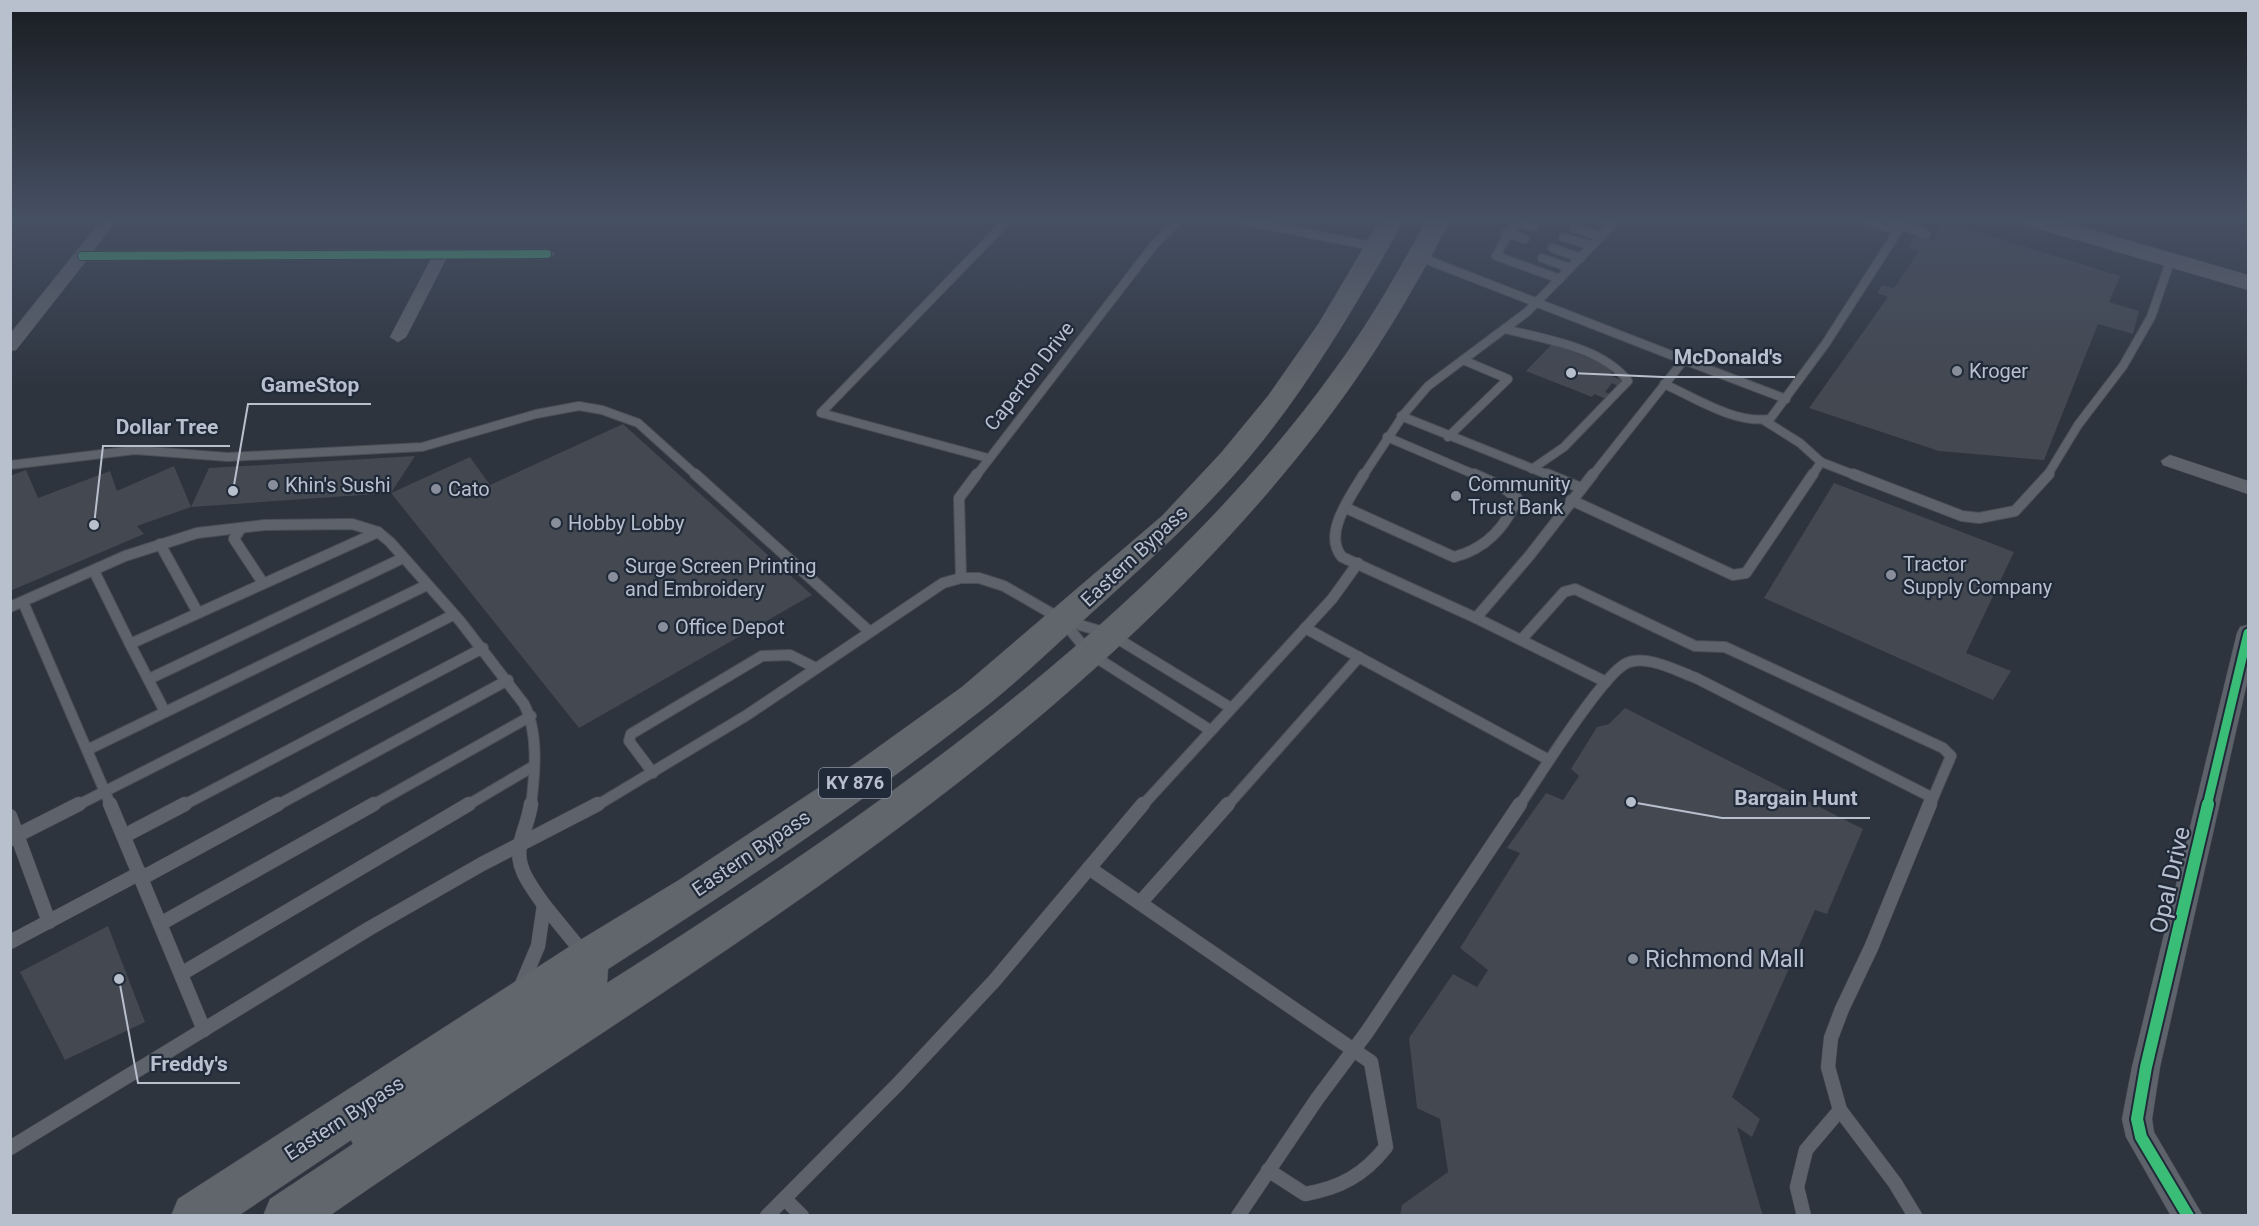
<svg xmlns="http://www.w3.org/2000/svg" width="2259" height="1226" font-family="Roboto,sans-serif">
  <rect width="100%" height="100%" fill="#2d343e"/>
  <g fill="#434851">
    <polygon points="1944,222 2120,276 2109,302 2139,311 2133,334 2098,324 2044,460 1939,451 1809,408 1888,297 1877,293 1882,285 1894,288 1919,251 1908,248 1915,236 1934,240"/>
    <polygon points="1552,344 1615,368 1609,375 1623,381 1618,386 1612,383 1605,392 1610,394 1606,399 1594,394 1592,397 1526,371"/>
    <polygon points="623,424 812,595 579,728 391,493 470,457 490,485"/>
    <polygon points="415,456 391,493 191,507 209,468"/>
    <polygon points="174,466 191,507 137,526 144,534 10,591 10,476 26,470 38,498 110,471 117,491"/>
    <polygon points="1834,483 2014,552 1966,653 2011,671 1993,700 1764,598"/>
    <polygon points="1625,708 1863,829 1827,914 1815,910 1732,1097 1760,1119 1752,1137 1737,1127 1763,1216 1400,1216 1402,1205 1448,1172 1440,1119 1417,1108 1409,1038 1453,974 1477,987 1488,970 1460,948 1520,853 1507,848 1546,793 1563,800 1579,776 1571,769 1597,727 1609,724"/>
    <polygon points="108,926 145,1022 65,1060 20,972"/>
  </g>
  <g fill="none" stroke-linecap="round" stroke-linejoin="round">
    <defs>
      <g id="service-far2">
        <polyline points="1224,217 1377,247"/>
        <polyline points="1526,217 1510,231 1496,256 1560,279"/>
        <polyline points="1542,217 1548,219"/>
        <polyline points="1586,217 1613,224"/>
        <polyline points="1519,222 1534,227"/>
        <polyline points="1892,222 1926,234"/>
        <polyline points="1574,228 1601,237"/>
        <polyline points="1506,233 1525,239"/>
        <polyline points="1563,237 1592,246"/>
        <polyline points="1552,248 1581,258"/>
        <polyline points="1422,254 1430,261 1684,360 1592,476"/>
        <polyline points="1542,258 1570,268"/>
        <path d="M1505,329C1544,339 1602,347 1628,381L1564,447L1532,469"/>
        <polyline points="1684,360 1786,399"/>
        <path d="M1664,384C1696,398 1734,424 1770,419L1826,343L1898,231L1855,217"/>
        <polyline points="1401,416 1551,476"/>
        <polyline points="1765,421 1800,443 1821,462 1812,476"/>
        <polyline points="1387,437 1478,476"/>
        <polyline points="1448,437 1508,379 1463,360"/>
        <polyline points="988,458 821,413 1011,217"/>
        <polyline points="1821,462 1857,476"/>
        <polyline points="10,465 135,450 228,457 422,447 536,414 579,406 602,410 638,423 697,476"/>
        <polyline points="976,476 1154,245 1182,217"/>
        <polyline points="1363,476 1404,414 1428,386 1527,312 1620,217"/>
        <polyline points="2047,476 2078,425 2123,366 2151,317 2171,259"/>
      </g>
      <g id="service-far1">
        <polyline points="695,474 870,632"/>
        <path d="M1364,474C1351,496 1322,534 1342,557L1476,618L1606,682"/>
        <polyline points="1547,474 1581,488"/>
        <polyline points="1853,474 1962,516 1979,518 2015,511 2049,474"/>
        <polyline points="1571,500 1733,575 1746,573 1813,474"/>
        <path d="M1346,508L1454,557C1485,549 1506,527 1517,498L1501,486L1474,474"/>
        <polyline points="241,528 234,539 263,583"/>
        <polyline points="160,544 198,613"/>
        <polyline points="94,571 130,644"/>
        <polyline points="961,578 959,498 977,474"/>
        <polyline points="23,602 111,806"/>
        <path d="M10,607L125,556L197,533L265,525L352,524L378,532L390,542L460,621L524,704C539,733 535,773 531,806"/>
        <polyline points="1476,618 1530,555 1593,474"/>
        <polyline points="1063,621 1089,653 1210,730"/>
        <polyline points="1305,628 1549,760"/>
        <polyline points="1521,640 1564,592 1575,589 1695,646 1725,647 1943,748 1951,756 1933,798"/>
        <polyline points="149,679 403,558"/>
        <polyline points="165,712 130,644 378,532"/>
        <polyline points="87,750 427,585"/>
        <polyline points="653,773 629,741 631,734 762,656 790,655 816,668"/>
        <polyline points="76,806 453,615"/>
        <polyline points="182,806 483,648"/>
        <polyline points="276,806 508,680"/>
        <polyline points="371,806 531,716"/>
        <polyline points="466,806 532,767"/>
        <polyline points="596,806 747,715 943,583 961,578 979,578 1004,586 1063,620 1110,634 1231,708"/>
        <polyline points="1142,806 1332,599 1358,563"/>
        <polyline points="1227,806 1359,657"/>
        <path d="M1519,806C1538,778 1601,677 1625,664C1645,653 1677,671 1696,678L1933,798L1930,806"/>
      </g>
      <g id="service">
        <polyline points="110,804 204,1030"/>
        <path d="M531,804C529,819 523,831 520,845C515,868 532,887 544,905"/>
        <polyline points="10,816 49,922"/>
        <polyline points="124,836 185,804"/>
        <polyline points="10,839 79,804"/>
        <path d="M1089,868L1371,1062L1386,1147C1364,1175 1340,1188 1305,1194L1268,1170"/>
        <polyline points="142,878 278,804"/>
        <polyline points="1140,903 1228,804"/>
        <polyline points="160,924 374,804"/>
        <polyline points="10,942 140,873"/>
        <polyline points="181,974 469,804"/>
        <polyline points="522,984 538,946 544,905 584,954"/>
        <polyline points="10,1148 370,928 482,864 598,804"/>
        <polyline points="785,1199 802,1216"/>
        <polyline points="767,1216 898,1084 995,980 1143,804"/>
        <polyline points="1238,1216 1317,1099 1367,1032 1520,804"/>
        <polyline points="1804,1216 1797,1187 1806,1150 1840,1110"/>
        <polyline points="1915,1216 1895,1183 1840,1110 1828,1067 1831,1038 1842,1009 1871,948 1930,804"/>
      </g>
      <g id="minor">
        <polygon points="104,217 119,217 93,251 547,249 555,254 547,259 446,259 406,337 398,342 390,337 431,259 86,261 16,350 10,351 10,334"/>
        <polygon points="2170,455 2248,481 2248,494 2163,465 2161,461"/>
        <polygon points="2248,625 2248,678 2160,1067 2152,1119 2154,1132 2203,1216 2171,1216 2126,1137 2122,1119 2132,1067 2237,633 2240,627"/>
      </g>
      <g id="primary">
        <path d="M1382,217H1406C1356,304 1306,392 1240,468C1193,522 1141,568 1088,616C1054,646 1020,680 984,708C864,802 736,887 608,969L607,983C867,818 1154,621 1336,368C1371,320 1400,269 1428,217H1452C1413,292 1370,364 1318,431C1057,768 674,976 329,1216H263L270,1199L353,1144L351,1140L238,1216H171L178,1199L572,945L679,880L859,761L962,687L1162,516L1221,453L1268,396L1319,323Z"/>
        <polygon points="2011,217 2048,217 2248,275 2248,290 2015,222"/>
      </g>
    </defs>
    <use href="#service-far2" stroke="#4a4f56" stroke-width="10"/>
    <use href="#service-far1" stroke="#4a4f56" stroke-width="12"/>
    <use href="#service" stroke="#4a4f56" stroke-width="15"/>
    <use href="#minor" stroke="#4a4f56" stroke-width="1"/>
    <use href="#primary" stroke="#4b515a" stroke-width="1"/>
    <use href="#service-far2" stroke="#5e636b" stroke-width="8"/>
    <use href="#service-far1" stroke="#5e636b" stroke-width="10"/>
    <use href="#service" stroke="#5e636b" stroke-width="14"/>
    <use href="#minor" fill="#5e636b" fill-rule="evenodd"/>
    <use href="#primary" fill="#61656c" fill-rule="evenodd"/>
    <defs>
      <polyline id="cycleway-far2" points="82,256 547,254"/>
      <polyline id="cycleway-far1" points="2207,806 2248,633"/>
      <polyline id="cycleway" points="2188,1216 2141,1137 2137,1119 2146,1067 2208,804"/>
    </defs>
    <use href="#cycleway-far2" stroke="#202a39" stroke-width="10"/>
    <use href="#cycleway-far1" stroke="#202a39" stroke-width="13"/>
    <use href="#cycleway" stroke="#202a39" stroke-width="16"/>
    <use href="#cycleway-far2" stroke="#3abd76" stroke-width="8"/>
    <use href="#cycleway-far1" stroke="#3abd76" stroke-width="9"/>
    <use href="#cycleway" stroke="#3abd76" stroke-width="12"/>
  </g>
  <linearGradient id="sky" x2="0" y2="1"><stop stop-color="#191d22"/><stop offset="0.56" stop-color="#465063"/><stop offset="1" stop-color="#465063" stop-opacity="0"/></linearGradient>
  <rect width="2259" height="389" fill="url(#sky)"/>
  <g fill="#888f9b" stroke="#202a39" stroke-width="2">
    <circle cx="1957" cy="371" r="6"/>
    <circle cx="273" cy="485" r="6"/>
    <circle cx="436" cy="489" r="6"/>
    <circle cx="1456" cy="496" r="6"/>
    <circle cx="556" cy="523" r="6"/>
    <circle cx="1891" cy="575" r="6"/>
    <circle cx="613" cy="577" r="6"/>
    <circle cx="663" cy="627" r="6"/>
    <circle cx="1633" cy="959" r="6"/>
  </g>
  <g text-anchor="middle" stroke-width="4.5" stroke-linejoin="round" paint-order="stroke">
    <rect fill="#202a39" stroke="#8b93a1" stroke-width="1.5" x="819" y="768" width="72" height="30" rx="4.5"/>
    <g font-size="18" font-weight="bold" fill="#b9c0cd">
      <text x="855" y="789">KY 876</text>
    </g>
    <g font-size="20" fill="#b9c0cd" stroke="#202a39" text-anchor="start">
      <text x="1969" y="378">Kroger</text>
      <text x="1468" y="491">Community<tspan x="1468" dy="23">Trust Bank</tspan></text>
      <text x="285" y="492">Khin's Sushi</text>
      <text x="448" y="496">Cato</text>
      <text x="568" y="530">Hobby Lobby</text>
      <text x="1903" y="571">Tractor<tspan x="1903" dy="23">Supply Company</tspan></text>
      <text x="625" y="573">Surge Screen Printing<tspan x="625" dy="23">and Embroidery</tspan></text>
      <text x="675" y="634">Office Depot</text>
    </g>
    <g font-size="20" fill="#b9c0cd" stroke="#202a39">
      <text transform="translate(1029 376) rotate(-52)" y="7">Caperton Drive</text>
      <text transform="translate(1134 556) rotate(-43)" y="7">Eastern Bypass</text>
      <text transform="translate(751 853) rotate(-34)" y="7">Eastern Bypass</text>
      <text transform="translate(344 1118) rotate(-33)" y="7">Eastern Bypass</text>
    </g>
    <g font-size="24" fill="#b9c0cd" stroke="#202a39">
      <text transform="translate(2170 880) rotate(-77)" y="8">Opal Drive</text>
    </g>
    <g font-size="24" fill="#b9c0cd" stroke="#202a39" text-anchor="start">
      <text x="1645" y="967">Richmond Mall</text>
    </g>
  </g>
  <path fill="none" stroke="#b9c0cd" stroke-width="2" d="M1571 373L1662 377H1795M233 491L248 404H371M94 525L103 446H230M1631 802L1722 818H1870M119 979L138 1083H240"/>
  <g fill="#b9c0cd" stroke="#202a39" stroke-width="2">
    <circle cx="1571" cy="373" r="6"/>
    <circle cx="233" cy="491" r="6"/>
    <circle cx="94" cy="525" r="6"/>
    <circle cx="1631" cy="802" r="6"/>
    <circle cx="119" cy="979" r="6"/>
  </g>
  <g font-size="21" text-anchor="middle" font-weight="bold" fill="#b9c0cd" stroke="#202a39" stroke-width="4.5" stroke-linejoin="round" paint-order="stroke">
    <text x="1728" y="364">McDonald's</text>
    <text x="310" y="392">GameStop</text>
    <text x="167" y="434">Dollar Tree</text>
    <text x="1796" y="805">Bargain Hunt</text>
    <text x="189" y="1071">Freddy's</text>
  </g>
  <rect width="2259" height="1226" fill="none" stroke="#b9c0cd" stroke-width="24"/>
</svg>
